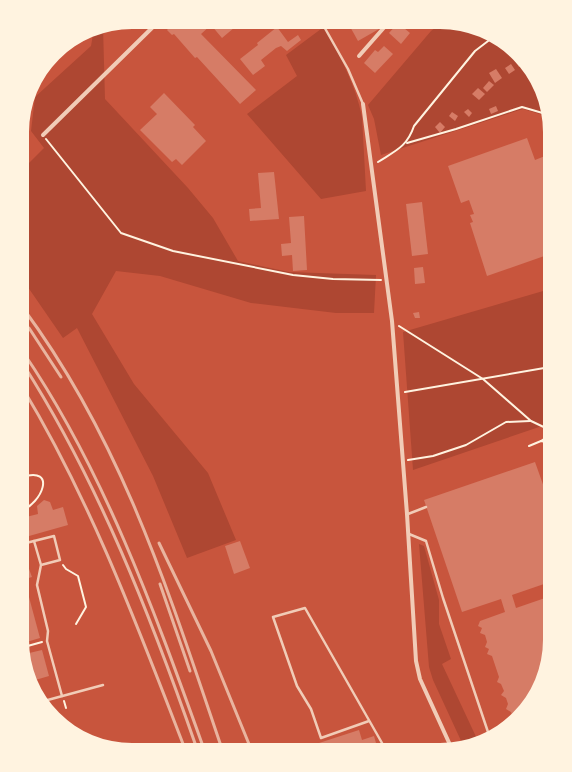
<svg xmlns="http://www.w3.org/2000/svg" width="572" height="772" font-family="Quicksand,sans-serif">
  <rect width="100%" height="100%" fill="#c8553d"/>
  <g fill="#ae4732">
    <polygon points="441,23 455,23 507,45 539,83 546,116 523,109 381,155 374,119 368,105 431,31"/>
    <path d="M325,26C339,56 356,85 362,117L366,191L321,199L247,114L297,76L286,55Z"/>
    <polygon points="103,27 105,99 188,188 213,218 238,261 289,272 376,275 374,313 336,313 251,303 160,276 116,271 92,314 134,384 208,473 236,540 187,558 153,476 77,328 63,338 23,280 23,169 44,148 31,131 35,97 91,46 94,29"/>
    <polygon points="550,289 550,444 542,426 413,470 403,332"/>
    <polygon points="419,544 424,546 439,600 439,624 451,659 442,664 478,741 463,745 433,680 429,667"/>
  </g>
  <g fill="#d67c66" fill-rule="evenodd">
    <polygon points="174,22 241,22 222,38 211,25 201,34 256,90 240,104 197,57 195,58 174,34 172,35 167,30"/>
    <polygon points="348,23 376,23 379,29 358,41"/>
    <polygon points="398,23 410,33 401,44 389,33"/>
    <polygon points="277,27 288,42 298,35 301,40 287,51 281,46 276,48 261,60 265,66 253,75 240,59 258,45 257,43"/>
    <polygon points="384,46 393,54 375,73 364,63 375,50 378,52"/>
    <polygon points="519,59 523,65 519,67 515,61"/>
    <polygon points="511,64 515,70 509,74 505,68"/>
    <polygon points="496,69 502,78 495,83 489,73"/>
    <polygon points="489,81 494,85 487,92 483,88"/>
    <polygon points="478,88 485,94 479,100 472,94"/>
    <polygon points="164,93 195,125 193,127 206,141 182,165 176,159 172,162 140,130 157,114 150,107"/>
    <polygon points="496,106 498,111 491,114 489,109"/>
    <polygon points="468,109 472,113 469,117 464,112"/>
    <polygon points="452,112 458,116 455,121 449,116"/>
    <polygon points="440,122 445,127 440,133 435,127"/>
    <polygon points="527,138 535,160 550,154 550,254 487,276 470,223 473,222 470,215 474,214 469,200 461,203 448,166"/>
    <polygon points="274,172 279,219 250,221 249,209 261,208 258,173"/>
    <polygon points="422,202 428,254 412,256 406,204"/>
    <polygon points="304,216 307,270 293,271 292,255 282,256 281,244 291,243 289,217"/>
    <polygon points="423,267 425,283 415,284 414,268"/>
    <polygon points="419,312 420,318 415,318 413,313"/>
    <path d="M535,462L550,504V648L531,701L513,717L511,712L506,709L508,704L506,698L501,695L504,691L501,684L497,682L499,677L492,656L487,654L489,649L485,647L487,642L485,635L480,633L482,628L478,626L480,621L505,612L501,599L462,612L424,500ZM544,584L548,597L516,608L512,595Z"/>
    <polygon points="44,500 50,502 53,510 63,507 68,525 22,538 22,518 38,514 37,506"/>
    <polygon points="240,541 250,568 234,574 225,546"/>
    <polygon points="22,550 32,577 22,580"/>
    <polygon points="26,586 40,638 23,643 22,587"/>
    <polygon points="42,650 49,676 32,681 25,654"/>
    <polygon points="359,730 362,740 374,736 378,750 321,750 319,743"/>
  </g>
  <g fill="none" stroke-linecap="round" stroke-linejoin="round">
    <g stroke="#fff3e0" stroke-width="2">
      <polyline points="46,139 121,233 173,251 293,275 333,279 381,280"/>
      <polyline points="407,143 456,129 522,107 546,114"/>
      <path d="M378,162C395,151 407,147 414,126L475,51L492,38"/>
      <polyline points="399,326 483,379 531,421 550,430"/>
      <polyline points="405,392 550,367"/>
      <polyline points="541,441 550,435"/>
      <polyline points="529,446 541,441 550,443"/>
      <polyline points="408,460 433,456 466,445 506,422 530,421"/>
      <path d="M22,510C41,504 58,466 22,477"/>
      <polyline points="63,565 66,569 78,576 86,607 76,624"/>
      <polyline points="24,647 42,642"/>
      <polyline points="64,701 66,708"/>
    </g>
    <g stroke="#f1ccb7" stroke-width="2.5">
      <polyline points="322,23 348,69 363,104"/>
      <polyline points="408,514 426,507"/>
      <polyline points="409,534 426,541 443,598 490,738"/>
      <polyline points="22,544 34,541"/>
      <polyline points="41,565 60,560 54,536 34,541 41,565 37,585 48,631 47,641 62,696"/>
      <polyline points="44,701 103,685"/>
      <polyline points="369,721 321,738 311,709 297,686 273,617 305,608 386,750"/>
    </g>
    <g stroke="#f1ccb7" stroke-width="4">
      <polyline points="359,56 388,23"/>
      <polyline points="363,104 392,321 407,514 416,661 420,679 451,747"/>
      <polyline points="43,135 158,22"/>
    </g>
    <g stroke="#e9b49f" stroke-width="3">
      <path d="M23,308C123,443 169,593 222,749"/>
      <polyline points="29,328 61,377"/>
      <path d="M23,352C105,472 155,613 204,749"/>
      <path d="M23,364C99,483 151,617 197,749"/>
      <path d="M22,387C91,501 137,625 185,749"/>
      <polyline points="159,543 211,651 251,749"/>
      <polyline points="160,584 190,671"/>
    </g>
  </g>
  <path d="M0 0H572V772H0ZM132 29H440A103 103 0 0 1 543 132V640A103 103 0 0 1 440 743H132A103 103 0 0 1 29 640V132A103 103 0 0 1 132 29Z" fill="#fff3e0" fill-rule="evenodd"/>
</svg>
